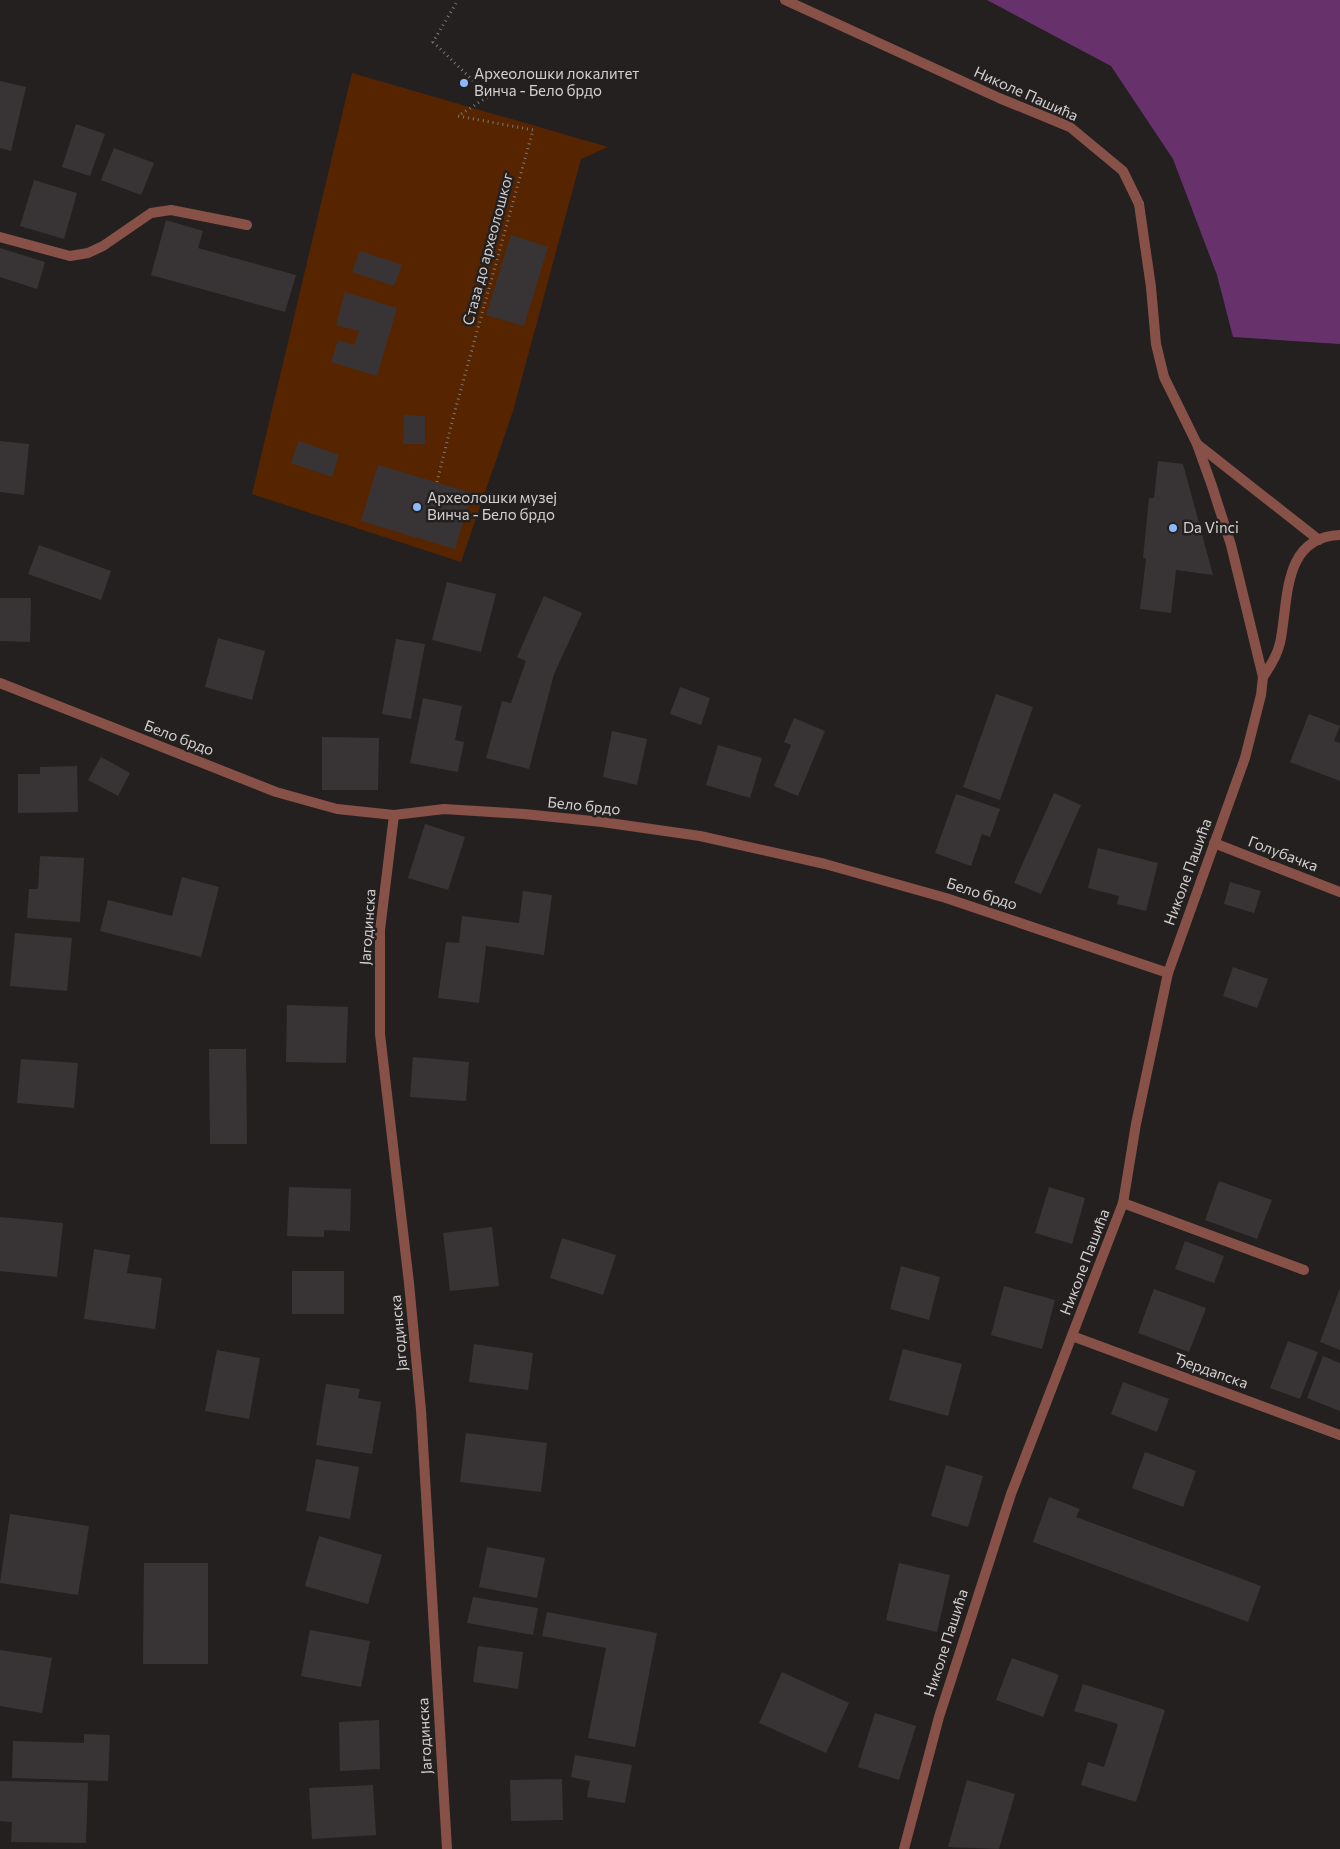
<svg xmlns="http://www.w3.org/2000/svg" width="1340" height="1849" font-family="Commissioner,sans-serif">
  <rect width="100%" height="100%" fill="#242020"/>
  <polygon fill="#562500" points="352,73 608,147 581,159 513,411 461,562 252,494"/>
  <polygon fill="#67326c" points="987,0 1340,0 1340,344 1233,337 1217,275 1173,159 1111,66"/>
  <g fill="#383436">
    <polygon points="0,81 26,87 11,151 0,148"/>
    <polygon points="76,124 105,134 90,176 62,167"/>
    <polygon points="114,148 154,163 141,195 101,180"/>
    <polygon points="34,180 77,193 64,239 20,226"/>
    <polygon points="166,220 203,231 198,248 296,275 285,312 151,275"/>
    <polygon points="511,235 548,247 524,326 486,315"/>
    <polygon points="0,248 45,262 37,289 0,277"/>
    <polygon points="360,251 402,265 394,286 352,272"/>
    <polygon points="345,292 397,308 377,376 331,362 338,340 354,345 359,331 336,325"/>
    <polygon points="404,415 425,416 425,444 403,444"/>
    <polygon points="0,441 29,444 24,495 0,492"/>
    <polygon points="299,441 339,455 332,477 291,463"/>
    <polygon points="1158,461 1183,464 1213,575 1176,570 1171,613 1140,609 1146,559 1143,558 1149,498 1154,498"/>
    <polygon points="378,465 472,493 455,549 361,521"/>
    <polygon points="39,545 111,571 101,600 28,574"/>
    <polygon points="447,582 496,594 481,652 432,640"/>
    <polygon points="544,596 582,613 554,674 529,769 486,758 502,701 511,703 526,661 517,657"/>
    <polygon points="0,598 31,598 30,642 0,641"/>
    <polygon points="218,638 265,651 252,700 205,687"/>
    <polygon points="396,639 425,644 411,719 382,714"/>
    <polygon points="680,687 710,698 701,725 670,714"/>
    <polygon points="996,694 1033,707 1000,800 963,787"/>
    <polygon points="423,698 462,706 455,740 464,742 458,772 410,763"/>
    <polygon points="1309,714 1340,726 1334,741 1340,743 1340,781 1290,762"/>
    <polygon points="794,718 825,731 798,796 774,786 791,745 784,742"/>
    <polygon points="612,731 647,739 637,785 603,777"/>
    <polygon points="322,737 379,738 378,790 322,790"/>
    <polygon points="718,745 762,758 750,798 706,785"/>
    <polygon points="101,757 130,773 118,796 88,780"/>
    <polygon points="77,766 78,812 18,813 18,774 40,774 40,767"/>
    <polygon points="1054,793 1081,805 1041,894 1014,883"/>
    <polygon points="956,794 1000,809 990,837 982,834 971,866 935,853"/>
    <polygon points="425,824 465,837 448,890 408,878"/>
    <polygon points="1098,848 1158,863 1146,911 1117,904 1119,896 1088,888"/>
    <polygon points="40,856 84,858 80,922 27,918 29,889 38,889"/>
    <polygon points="182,877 219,887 201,957 100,931 108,900 172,916"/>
    <polygon points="1230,882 1261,891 1254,913 1224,904"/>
    <polygon points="523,891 552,895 544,955 486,946 479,1003 438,998 446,942 459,943 462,916 519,923"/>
    <polygon points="15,933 72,938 67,991 10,986"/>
    <polygon points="1233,967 1268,979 1257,1008 1223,996"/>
    <polygon points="287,1005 348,1007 346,1063 286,1062"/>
    <polygon points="209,1049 246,1049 247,1144 210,1144"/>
    <polygon points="413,1057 469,1062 466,1101 410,1097"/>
    <polygon points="21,1059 78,1063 74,1108 17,1103"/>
    <polygon points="1219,1181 1272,1200 1257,1239 1205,1220"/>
    <polygon points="289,1187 351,1189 350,1231 324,1230 324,1237 287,1236"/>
    <polygon points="1049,1187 1085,1198 1072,1244 1035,1233"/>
    <polygon points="0,1217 63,1223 57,1277 0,1271"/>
    <polygon points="492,1227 499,1286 450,1291 443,1233"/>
    <polygon points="562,1238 616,1255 603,1295 550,1278"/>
    <polygon points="1185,1241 1224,1256 1214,1283 1175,1269"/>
    <polygon points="94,1249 130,1255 127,1273 162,1278 155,1329 84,1319"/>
    <polygon points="901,1266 940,1277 929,1320 890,1309"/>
    <rect x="292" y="1271" width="52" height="43"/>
    <polygon points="1004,1286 1055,1300 1042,1349 991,1335"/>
    <polygon points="1340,1288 1340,1350 1320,1342"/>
    <polygon points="1154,1289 1206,1308 1189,1352 1138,1333"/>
    <polygon points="1288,1341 1318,1352 1300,1399 1270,1388"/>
    <polygon points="474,1344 533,1353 528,1390 469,1382"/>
    <polygon points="903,1349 962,1364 948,1416 889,1400"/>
    <polygon points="217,1350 260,1358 249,1419 205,1411"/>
    <polygon points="1323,1356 1340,1363 1340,1411 1307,1398"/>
    <polygon points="1123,1382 1169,1399 1157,1432 1111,1414"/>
    <polygon points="326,1384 360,1389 358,1398 381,1402 372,1454 316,1445"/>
    <polygon points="466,1433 547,1443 541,1492 460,1482"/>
    <polygon points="1145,1452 1196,1471 1183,1507 1132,1488"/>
    <polygon points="316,1459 359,1467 350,1519 306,1511"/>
    <polygon points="946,1465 983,1476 968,1527 931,1516"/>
    <polygon points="1049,1497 1080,1509 1076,1517 1261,1586 1248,1622 1033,1542"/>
    <polygon points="10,1514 89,1526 78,1595 0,1583"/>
    <polygon points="319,1536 382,1555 368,1604 305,1586"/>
    <polygon points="487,1547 545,1558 537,1598 479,1587"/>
    <polygon points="144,1563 208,1563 208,1664 143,1664"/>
    <polygon points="899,1563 950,1575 937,1632 886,1620"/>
    <polygon points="473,1597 538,1608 533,1635 467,1623"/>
    <polygon points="547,1612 657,1633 635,1747 588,1738 606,1648 542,1636"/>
    <polygon points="310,1630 370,1641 361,1687 301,1676"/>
    <polygon points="478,1646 523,1652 518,1689 473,1682"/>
    <polygon points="0,1650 52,1658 42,1713 0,1706"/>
    <polygon points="1012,1658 1059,1675 1043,1717 996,1700"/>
    <polygon points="782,1672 849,1703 826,1753 759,1723"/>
    <polygon points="1083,1684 1165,1710 1136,1802 1081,1785 1088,1762 1104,1767 1118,1724 1074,1711"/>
    <polygon points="875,1713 916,1726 899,1780 858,1767"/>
    <polygon points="379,1720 380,1769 340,1771 339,1722"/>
    <polygon points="84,1734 110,1735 108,1781 12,1778 13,1741 84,1743"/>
    <polygon points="575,1755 632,1765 625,1803 587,1797 590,1781 571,1777"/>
    <polygon points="562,1779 563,1820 511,1821 510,1780"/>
    <polygon points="967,1780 1015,1794 999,1849 948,1847"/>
    <polygon points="0,1781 88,1783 86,1843 11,1842 12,1822 0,1821"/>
    <polygon points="373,1785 376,1835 312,1839 309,1788"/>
  </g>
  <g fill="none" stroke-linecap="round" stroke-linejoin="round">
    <polyline stroke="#7c7879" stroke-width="3" stroke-dasharray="1 4" stroke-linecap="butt" points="437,482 453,418 533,130 458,116 489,96 433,42 458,0"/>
    <g stroke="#885148" stroke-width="10">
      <polyline points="785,0 999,98 1070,127 1123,171 1139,204"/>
      <polyline points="1197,444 1319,540"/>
      <path d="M1263,677C1270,667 1277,656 1280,643C1289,602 1281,537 1340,535"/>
      <polyline points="1123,1203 1304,1270"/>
    </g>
    <g stroke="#885148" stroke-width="10">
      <polyline points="0,237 70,256 88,253 103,246 151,213 171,210 247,225"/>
      <polyline points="0,683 276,792 337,809 394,815 444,809 524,814 602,822 700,836 825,864 946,898 1168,973"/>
      <polyline points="394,815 380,930 380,1034 409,1283 421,1410 447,1849"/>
      <polyline points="1214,843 1340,892"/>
      <polyline points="1072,1336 1340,1435"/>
      <polyline points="904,1849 939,1717 1011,1494 1123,1203 1136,1124 1168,973 1245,758 1261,695 1263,677 1231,545 1212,486 1197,444 1164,377 1156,344 1151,287 1139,204"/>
    </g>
  </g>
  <g fill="#8cb9fc" stroke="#242020" stroke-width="2">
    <circle cx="464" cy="83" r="5"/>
    <circle cx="417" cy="507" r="5"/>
    <circle cx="1173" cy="528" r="5"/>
  </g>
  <g text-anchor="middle" stroke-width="5" stroke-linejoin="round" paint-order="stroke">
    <g font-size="15" fill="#d3d0d1" stroke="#242020" text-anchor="start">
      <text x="474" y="79">Археолошки локалитет<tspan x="474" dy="17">Винча - Бело брдо</tspan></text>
      <text x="427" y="503">Археолошки музеј<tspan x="427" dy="17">Винча - Бело брдо</tspan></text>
      <text x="1183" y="533">Da Vinci</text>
    </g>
    <g font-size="15" fill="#d3d0d1" stroke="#242020">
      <text transform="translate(1026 94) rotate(24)" y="5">Николе Пашића</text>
      <text transform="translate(488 249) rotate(-75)" y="5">Стаза до археолошког</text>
      <text transform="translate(179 738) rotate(21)" y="5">Бело брдо</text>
      <text transform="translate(584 806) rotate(6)" y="5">Бело брдо</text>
      <text transform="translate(1283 854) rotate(21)" y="5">Голубачка</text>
      <text transform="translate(1188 872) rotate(-70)" y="5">Николе Пашића</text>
      <text transform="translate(982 894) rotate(18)" y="5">Бело брдо</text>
      <text transform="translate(368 927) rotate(-86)" y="5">Јагодинска</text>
      <text transform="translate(1085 1262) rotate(-69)" y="5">Николе Пашића</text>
      <text transform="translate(399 1333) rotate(-95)" y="5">Јагодинска</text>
      <text transform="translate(1211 1371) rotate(20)" y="5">Ђердапска</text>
      <text transform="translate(946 1643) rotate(-72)" y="5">Николе Пашића</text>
      <text transform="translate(425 1736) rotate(-93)" y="5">Јагодинска</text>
    </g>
  </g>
</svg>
